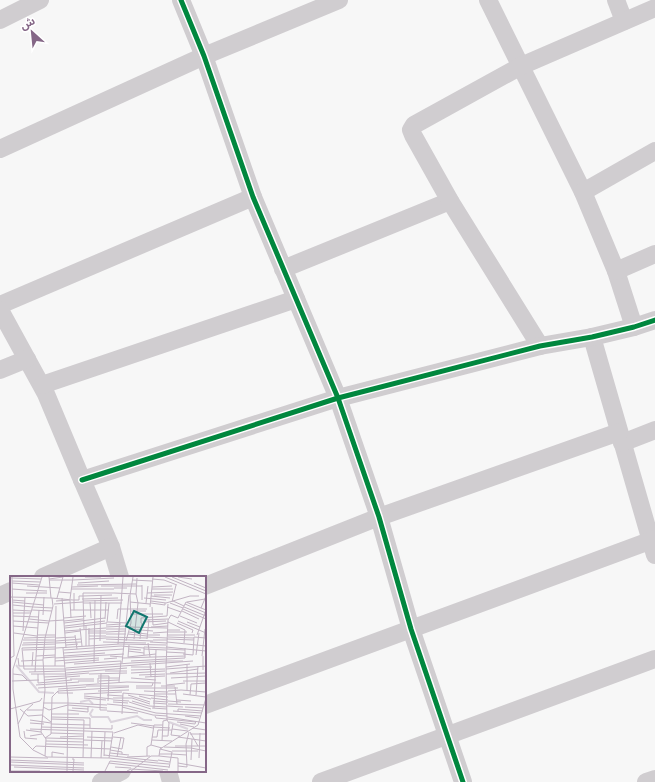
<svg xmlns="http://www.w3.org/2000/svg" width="655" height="782" font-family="Signika,'Noto Sans Arabic',sans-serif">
  <rect width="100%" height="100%" fill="#f7f7f7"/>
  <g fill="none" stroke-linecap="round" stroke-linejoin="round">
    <g stroke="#d0cdd0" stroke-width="18">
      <polyline points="181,0 204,56 253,197 338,398 379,517 411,629 463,782"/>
      <polyline points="488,0 583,192 616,271 634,327"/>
      <polyline points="616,0 624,21"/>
      <polyline points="0,20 40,0"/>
      <polyline points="0,149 204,56 339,0"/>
      <polyline points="583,192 655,151"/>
      <polyline points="283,269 450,201"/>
      <polyline points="616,271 655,254"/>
      <polyline points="0,305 253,197"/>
      <polyline points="0,310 46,394 82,480 111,547 120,577"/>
      <polyline points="592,337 655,555"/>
      <polyline points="540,346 450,201 413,135 411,130 414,125 521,66 655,8"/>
      <polyline points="0,370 27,359"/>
      <polyline points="42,385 296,299"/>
      <polyline points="622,443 655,430"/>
      <polyline points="82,480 338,398 540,346 592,337 634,327 655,320"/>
      <polyline points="43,577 111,547"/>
      <polyline points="205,586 379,517 619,432"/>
      <polyline points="0,596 11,591"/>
      <polyline points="205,705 655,539"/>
      <polyline points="168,771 171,782"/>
      <polyline points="101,782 122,771"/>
      <polyline points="321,782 655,659"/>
      <polyline points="646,782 655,779"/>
    </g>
    <defs>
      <g id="cycleway">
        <polyline points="181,0 204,56 253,197 338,398 379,517 411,629 463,782"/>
        <polyline points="82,480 338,398 540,346 592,337 634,327 655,320"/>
      </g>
    </defs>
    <use href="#cycleway" stroke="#fff" stroke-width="8"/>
    <use href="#cycleway" stroke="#00873e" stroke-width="5"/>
  </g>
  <g transform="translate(10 576)">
    <rect width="196" height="196" fill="#f7f7f7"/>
    <path fill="none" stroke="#dbd4dd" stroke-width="2" d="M6,89L29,116L44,117M70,126L79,124L83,128M83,133L80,138L82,141H98L101,146L127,140L134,144H142M159,146L178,153"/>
    <path fill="none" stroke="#c2b4c3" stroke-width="1" d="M32,1L3,93V113L10,161L23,174L37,181L99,182L147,187M39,1L41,22L63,24H69V20H73V17H104L126,18L128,27M75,1H91M155,1L196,18M162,1L196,15M168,1L182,3M1,2L31,3M39,3L53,1M142,3L154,4M39,4H63M63,4L104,2M122,4L142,5M154,4L167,9M2,5L30,6M2,7L29,9M68,7L99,5M184,7L196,12M67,9L126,8M132,9V24M17,10L50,12M91,10H132M62,11L88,10M142,11L162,10M104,12H117M2,13L16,14M61,13H104M142,13H163M16,14L37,15M49,16L61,17M16,17H37M137,17L163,16M126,18L127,2M144,19H162M141,20L160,22M0,21L41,22M47,22L53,1M52,22L56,72M134,22L156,24M60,23L63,1M72,23L108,22M2,24L15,25M46,25L60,24L61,42M73,25L113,24M141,25L156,27M163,25L174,30M2,26L34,29M80,26L81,42M120,26L140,28M162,26L166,9M177,26L195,23M73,27H112M136,27L138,10M141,27L155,29V27M156,27L180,20H189M160,27L173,32M44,28L73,26M175,28L196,37M3,29L23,31M23,31L43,32M140,31L143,1M142,31L143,49L158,47M157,31L171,36M174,31L196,40M191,32L196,20M173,33L196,43M3,34L22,35M22,34L42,35M60,34H99M64,34V17M121,35H136M172,35L189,43M3,37H21M121,38H153M33,39L34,21M3,40L29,41M157,40L158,28M170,40L187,47M54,42L76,40M19,43L39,45M95,43L96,26M107,43L108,33H137M134,44L158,43M3,45L39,47M39,45L54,44M54,45L73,43M168,45L196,57M98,46L117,47M133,46L156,45M158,46L175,54L174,67M177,46L190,51M54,47L95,42M131,47V42L157,40M167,47L183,54L182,57M96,49L111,48M3,50L28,52M55,50L95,45M96,51L116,50M120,51L157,52M141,51L158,50M55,52L97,47L99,27M70,52L72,70M74,53L73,20L102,19M96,53H116M119,53L143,55M157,54H170M13,55L15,21M55,55L96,52M78,55H96M96,56L116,55M119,56L137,58M157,56H177M4,57L27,60M55,57L70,55M78,57H96M143,57L157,56M96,58H116M118,58L137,60M27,59H46M65,59L67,73M137,59H150M157,59H185M187,59L196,34M79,60H96M96,61L137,62M137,61L157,62M158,61L184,62M14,62L46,61M46,62L65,61M79,63L96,62M96,63L143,65M124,63L128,27M130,63L132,47M137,63L139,43M157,63L184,64M13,64H46M143,64H157M46,65L71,63M90,65L91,19M116,65L121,47L120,19L123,1M93,66L136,67M140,66L157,67M157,66L196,70M13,67L46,66M46,67L71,66M138,67L140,81M108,68L113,1M12,69L46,68M56,69L68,68M119,69L118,81L146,78M76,70V50M79,70V52M156,71L196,75M12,72L14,93H56M12,72L46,71M46,72L110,68L156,69M53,72L58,123L57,195M119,73L131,74M134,73L156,74M157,73L175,74M13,74L46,73M54,74L111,70L134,72M118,75L134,77M156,76L175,77M54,77L114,73M173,78L183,79L184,61L196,62M134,79V71L156,72M186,79L189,57M26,80L45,79M54,80L95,77M100,80L113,81M192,80L195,53M193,80V94M0,82L4,80L2,1M8,82L9,90H55M33,82L45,81M45,82L114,78M113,82L175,80M94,83L107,82M11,85L33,84M45,85L89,82M121,85L175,82V72M156,85H173M55,87L89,84M84,87L85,24M112,87L119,19M121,87L156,85M140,87L141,101M64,88L111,85L109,106M177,89V114M22,90L23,76M45,90L46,30M121,91H142M156,91L180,88M56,92L121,87M156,93L196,90M56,94L183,85M121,94L155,93M95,95H117M19,96L56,95M25,96L29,34M56,97L117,92M91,97L90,134H97M121,97L155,95M160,97L188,93M3,98L12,99L17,104M21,98H56M28,98V107L62,104M79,98L117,97M156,98L196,97M56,99L79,97M129,99L155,98M88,100H99L98,125M34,101L56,100M56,101L70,100M135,101L155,100M121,102L146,104M161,102L196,100M60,103H84M34,104L57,102M2,105L29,104M68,105H84M89,105L109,104M173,105H195M88,107V102H109M26,109L69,106M157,109L175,107M76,110H119M126,110H142L143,107M151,110H165M165,111L167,128M28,112L117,106L151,107M126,112H168M48,113L76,111M171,114L196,116M48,115V117H63M88,115L119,114M134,115L158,116M158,115L171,114M74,118L112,116M144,118H166M173,118L196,121M97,119L113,120M118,119L140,126M180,119L181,108L196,107M186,119L188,90M74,120L103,123M129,120L141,123M74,122L96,124M103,122H122L140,128M141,122L158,124M103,124L119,125M167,124L181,125M122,125L139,130M143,125L158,126M158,125L171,126M103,126L118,127M119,126L141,133M33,127H58M58,127L97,129M143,127L157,128M97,128L118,130L146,137L191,140M158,128L196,129M139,130L157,131M157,130L173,131M33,131L39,134L58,129L97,132M112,131L143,139L157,140M175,131L193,132M62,132L78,133M142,132L157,133M144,132L146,74M0,133L30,125L32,122M10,133L18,140L32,139L41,146M17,134H33M58,134L78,136V130M97,135L128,137M163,135L192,137M168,135V133L193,135M41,138H69M112,138L113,117L158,121M145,140L146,142L157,143M175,140L189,142M41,141L80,142V152M157,141L196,147M41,143L74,144L73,182M157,143L186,146M20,144L41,147M167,146L185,148L186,145M20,147L34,148M121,147L144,150M8,148L15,135L23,128M41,148L80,149M163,148L161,159L170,160M170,148L184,151M31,151L102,153V149M143,151L160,152M183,152L196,154M20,153L103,156L99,182M162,153L178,155M16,154L31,156M14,155L15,162L27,163M180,156L188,170H196M41,157L74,158M104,157L128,149L143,152M180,158H196M20,160L32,158M152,160H158L159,147L157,144L156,91L158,44L161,39L168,42L176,26L196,34M50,161L74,160M77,161L103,162M142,161H147L148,154H162M168,161L196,165M35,162L41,158L42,121L48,115L119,111M36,162L74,163M74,164L102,165M142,164L162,165M36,165L73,166M152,165L153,145L157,144M36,168L78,169M165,170H188M101,171L112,173L114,162L103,161M154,171L181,172M152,172L141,169L144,149H153M181,172L196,175M23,173L26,170L101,173M150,173L162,176L159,192M100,174L112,176V178M162,175H188M100,177L119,179M149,178H162M162,178L177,179M94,179L148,185M35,180L36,163L31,156L35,114L33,84L35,62L43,30L42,22M94,180L95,156M137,180V171L141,169M149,180L168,182V195M0,181L38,182M42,181V176L54,178M107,181L111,161M117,181L140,180M81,182L82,155M91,182L92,165M189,182L190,157M62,183H64L63,195M0,184L74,187M148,184L160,186M181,184L182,163M0,186L74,189M99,187L158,194M147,187L159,188M168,187L196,192M0,189L74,192M168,190L177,191L176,168L179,156M4,191L74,194M105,191L121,192M0,195H30M95,195L100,185L159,191M117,195L121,193L153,195M121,195L141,180H149L150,173L188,149L196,122"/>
    <path fill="#0f766e" fill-opacity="0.15" stroke="#0f766e" stroke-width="2" d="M124,35L137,41L129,57L116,50Z"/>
    <rect width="196" height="196" fill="none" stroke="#856787" stroke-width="2"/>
  </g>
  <g transform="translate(32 32) rotate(333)" stroke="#ffffff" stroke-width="3" paint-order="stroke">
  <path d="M0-3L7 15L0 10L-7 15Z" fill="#856787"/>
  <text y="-6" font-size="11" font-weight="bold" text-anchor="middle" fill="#856787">ش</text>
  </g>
</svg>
